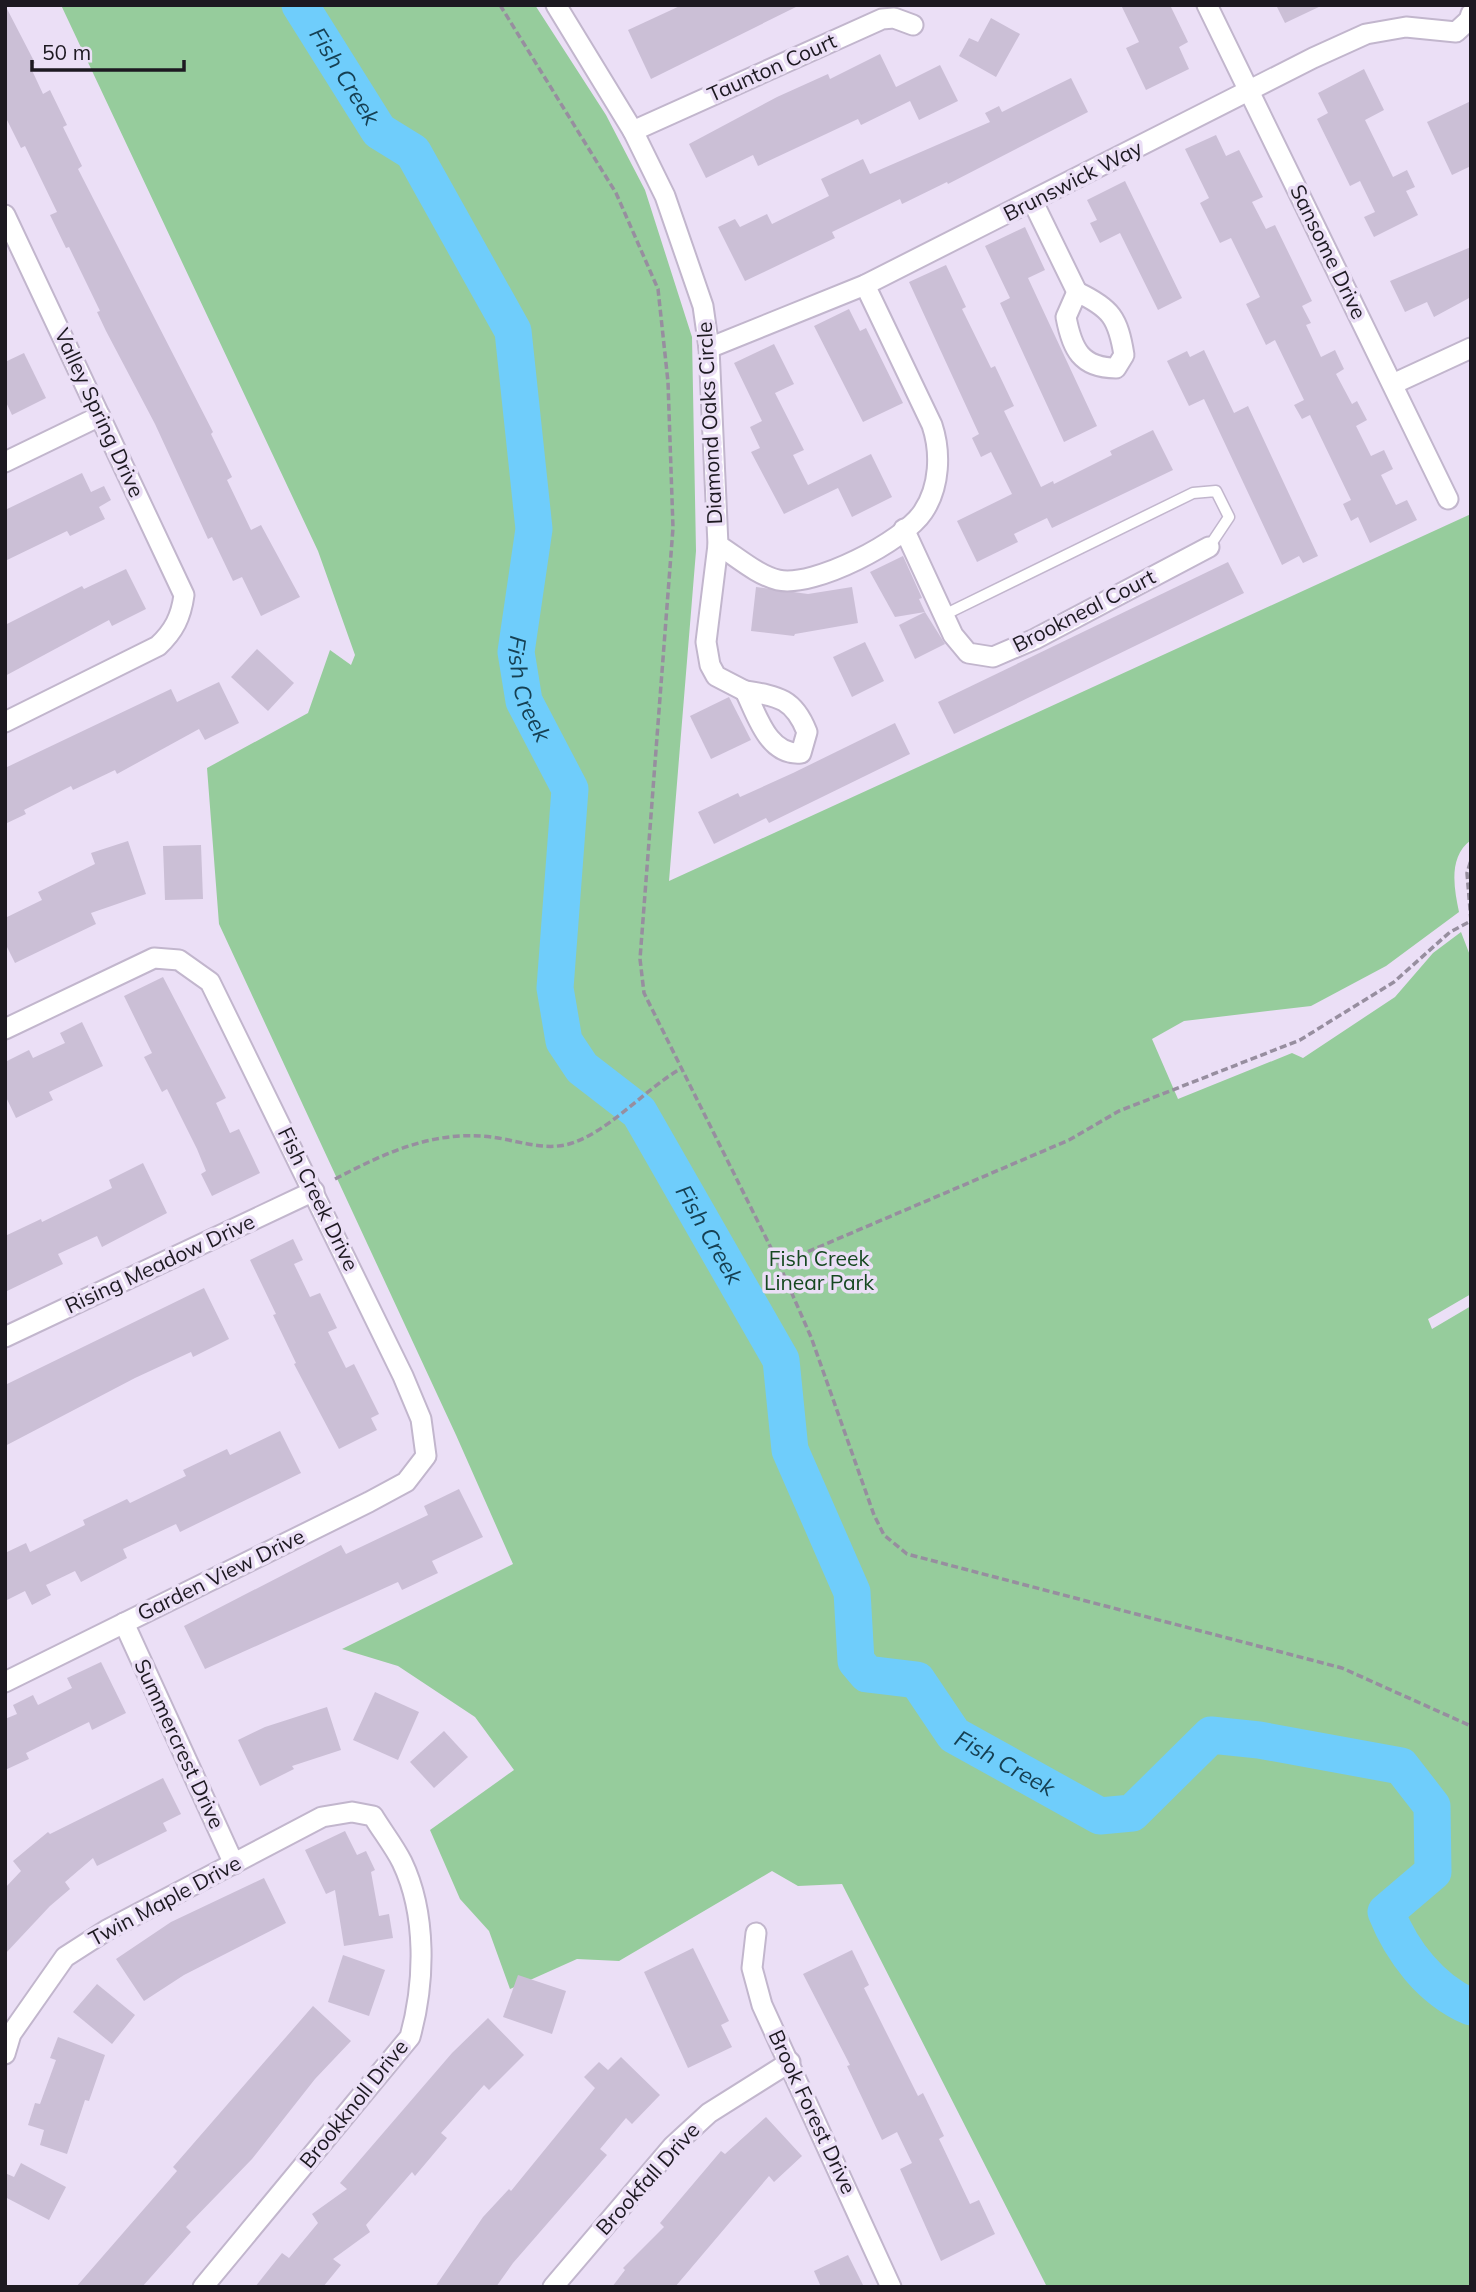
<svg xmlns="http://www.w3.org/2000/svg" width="1476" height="2292" font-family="Mulish,sans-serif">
  <rect width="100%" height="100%" fill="#ebdff6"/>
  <path fill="#96cc9c" d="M61,5H535L606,115L645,190L692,337L696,551L669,881L1471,514V840C1448,857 1454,888 1459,912L1386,966L1311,1006L1184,1021L1152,1039L1178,1099L1292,1053L1303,1058L1395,997L1433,953L1461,932L1471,958V1294L1428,1319L1432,1329L1471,1306V2287H1047L842,1884L798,1886L772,1871L619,1961L577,1959L510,1989L489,1931L460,1899L430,1830L514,1770L475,1717L398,1666L342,1649L513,1564L456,1435L219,924L207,768L308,713L330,650L351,665L355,655L318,551Z"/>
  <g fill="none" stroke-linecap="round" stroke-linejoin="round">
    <path stroke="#6fcdfb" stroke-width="37" id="s1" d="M300,5L379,131L413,152L513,331L534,529L516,652L524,701L570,789L555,988L564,1041L582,1068L639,1112L781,1360L790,1450L852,1592L856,1661L867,1674L917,1680L954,1735L1100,1816L1132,1813L1211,1735L1259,1740L1401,1766L1432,1806L1433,1872L1386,1912C1402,1952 1431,1990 1471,2007"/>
  </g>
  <g fill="#cbbfd6">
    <polygon points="5,5 35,63 30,66 43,94 50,90 67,125 63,127 82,166 78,169 213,432 211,434 232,477 227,480 251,530 261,525 300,597 261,616 242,577 233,581 212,537 208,539 155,424 106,331 97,312 100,311 69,247 66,248 50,215 57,212 25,146 21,148 5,116"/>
    <polygon points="682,5 800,5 651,79 628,30"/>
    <polygon points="1121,5 1170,5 1188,42 1179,47 1189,69 1146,90 1126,48 1139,42"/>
    <polygon points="1276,5 1323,5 1285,23"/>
    <polygon points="991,18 1020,34 996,77 959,56 969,38 978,42"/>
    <polygon points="880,54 896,87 940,65 958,101 919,120 910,101 861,125 858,119 758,166 753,155 706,178 689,144 777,97 828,74 830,79"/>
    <polygon points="1364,69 1384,110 1365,120 1393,177 1407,170 1415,187 1406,191 1418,215 1374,237 1364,217 1375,212 1360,181 1350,186 1317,119 1328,113 1318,93"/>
    <polygon points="1071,78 1088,112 948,184 947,182 902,204 900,199 832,232 835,238 745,281 718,227 735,219 740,227 767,214 772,224 829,196 821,179 863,159 870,174 990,122 985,113 999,106 1002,112"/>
    <polygon points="1471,101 1471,166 1452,175 1427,122"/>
    <polygon points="1216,135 1226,156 1239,150 1263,197 1252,202 1266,229 1275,225 1312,301 1302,306 1311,323 1306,325 1321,357 1335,350 1344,369 1336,374 1352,404 1357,401 1367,420 1356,426 1371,456 1384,450 1393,469 1381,475 1396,505 1407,500 1417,520 1370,543 1358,517 1351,521 1343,504 1351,500 1310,415 1302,419 1294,405 1304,400 1275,340 1266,345 1246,304 1260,297 1231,238 1220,243 1200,203 1209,198 1185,149"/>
    <polygon points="1125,181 1182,298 1158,310 1120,233 1100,243 1090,223 1097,220 1087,200"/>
    <polygon points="1025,227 1045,270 1028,278 1097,426 1064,442 1000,303 1010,298 985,246"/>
    <polygon points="1471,247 1471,297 1434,317 1427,302 1405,312 1390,281"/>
    <polygon points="946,265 966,307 962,309 991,368 995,366 1014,406 1004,411 1041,487 1053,481 1054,484 1112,455 1110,451 1153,430 1173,470 1052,528 1047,518 1014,534 1018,542 977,562 957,521 1012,494 991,452 981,457 972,438 979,434 909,282"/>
    <polygon points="849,309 860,331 866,328 903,403 863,422 814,326"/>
    <polygon points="774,344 794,384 775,393 804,450 793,455 808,485 871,454 892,497 852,517 838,488 784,514 751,452 760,448 750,427 762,421 734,363"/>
    <polygon points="1204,350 1234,413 1248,406 1318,556 1303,563 1299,556 1282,565 1204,399 1189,406 1167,361 1187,351 1190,357"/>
    <polygon points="24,353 46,398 12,415 5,400 5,362"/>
    <polygon points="82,473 91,492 104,486 111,500 99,507 105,519 70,536 67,531 5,561 5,510"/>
    <polygon points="903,556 922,598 919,599 925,612 895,617 870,572"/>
    <polygon points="1228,562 1244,593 954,734 938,702"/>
    <polygon points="126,569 146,609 112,626 109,620 5,676 5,625 82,586 84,589"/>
    <polygon points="756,587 808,594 852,587 858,623 795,634 794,636 751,631"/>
    <polygon points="925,612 945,644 915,659 899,625"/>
    <polygon points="865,642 884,681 852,697 833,657"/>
    <polygon points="257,649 294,683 268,711 231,677"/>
    <polygon points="219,682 239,723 205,740 199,729 117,774 115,770 73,790 71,786 24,810 26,814 5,824 5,768 171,689 177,702"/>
    <polygon points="729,697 751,740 711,759 690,716"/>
    <polygon points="895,723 910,754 769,823 766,818 714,844 698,812 738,793 740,797 793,773"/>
    <polygon points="128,841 146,894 91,913 96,924 15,963 5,943 5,918 42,900 38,892 95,864 91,853"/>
    <polygon points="201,845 203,899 165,900 163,846"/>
    <polygon points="163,977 226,1098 216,1103 230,1133 239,1129 260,1173 212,1196 201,1174 206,1171 197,1149 167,1089 162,1092 144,1057 152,1053 124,996"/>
    <polygon points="82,1022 103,1066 49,1092 53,1100 16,1118 5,1095 5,1062 29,1050 33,1058 65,1043 60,1033"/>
    <polygon points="143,1163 167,1213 102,1247 97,1236 58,1254 63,1264 5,1292 5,1236 41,1219 42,1222 112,1188 109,1180"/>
    <polygon points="293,1239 303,1260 294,1264 310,1297 320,1293 337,1328 328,1332 346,1368 354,1364 379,1414 371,1418 377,1430 339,1449 294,1364 296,1363 273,1315 276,1314 250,1260"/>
    <polygon points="204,1288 229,1339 193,1357 191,1352 135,1378 5,1446 5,1385"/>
    <polygon points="280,1431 301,1473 180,1532 176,1524 123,1549 127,1558 81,1582 75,1571 46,1585 51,1595 32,1605 25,1591 5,1601 5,1553 26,1543 30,1552 85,1525 83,1520 127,1499 130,1503 186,1476 183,1470 227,1449 230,1455"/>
    <polygon points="459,1489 483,1537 432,1561 438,1573 402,1590 398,1582 205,1669 184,1626 341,1545 346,1554 428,1515 424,1506"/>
    <polygon points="101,1662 126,1713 92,1730 89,1722 26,1753 29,1759 5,1770 5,1719 17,1714 13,1705 33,1695 38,1705 72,1688 67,1678"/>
    <polygon points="375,1692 419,1712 398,1760 353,1740"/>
    <polygon points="327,1707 341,1750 292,1766 294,1769 260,1786 238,1740 265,1727"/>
    <polygon points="444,1731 468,1757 434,1788 410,1762"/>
    <polygon points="163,1778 181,1814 163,1823 167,1831 97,1866 93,1858 65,1882 70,1889 50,1906 5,1954 5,1888 21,1871 13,1861 48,1832 50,1834"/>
    <polygon points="345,1831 357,1855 366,1851 375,1870 371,1872 379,1916 389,1914 393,1938 344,1946 335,1890 326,1894 305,1850"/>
    <polygon points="264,1878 286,1923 184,1975 144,2001 116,1959 171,1922"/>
    <polygon points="693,1948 729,2021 721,2025 732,2047 688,2068 644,1972"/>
    <polygon points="852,1950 869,1985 864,1988 918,2096 923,2093 944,2136 939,2139 970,2204 979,2200 995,2234 941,2261 900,2169 912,2163 897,2132 882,2140 847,2066 850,2065 803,1974"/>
    <polygon points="343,1955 385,1970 369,2016 328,2002"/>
    <polygon points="518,1975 566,1991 552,2034 503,2017"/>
    <polygon points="97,1984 135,2015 112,2044 73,2012"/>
    <polygon points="313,2006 351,2041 315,2079 252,2159 186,2227 191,2232 142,2287 76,2287 177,2171 173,2167"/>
    <polygon points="488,2018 524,2055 489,2090 484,2085 441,2133 447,2138 415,2176 412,2172 366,2225 370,2232 333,2259 341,2265 323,2287 255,2287 282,2253 289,2258 318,2223 312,2214 347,2189 340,2183 452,2053"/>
    <polygon points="58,2037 105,2055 89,2101 85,2100 67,2154 40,2145 44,2130 28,2125 35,2103 40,2104 56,2060 50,2058"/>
    <polygon points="621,2057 660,2095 632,2124 626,2118 600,2149 607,2155 513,2263 496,2287 435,2287 483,2217 509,2189 511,2191 595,2088 584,2077 599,2062 608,2070"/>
    <polygon points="766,2117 802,2156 774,2182 769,2176 675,2287 612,2287 625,2270 623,2268 664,2227 660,2223 721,2151 725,2154"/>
    <polygon points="21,2163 66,2187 49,2220 5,2197 5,2173 14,2177"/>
    <polygon points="848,2255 864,2287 821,2287 814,2271"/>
  </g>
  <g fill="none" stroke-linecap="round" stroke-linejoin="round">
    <defs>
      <polyline id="lane" points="944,615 1193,493 1216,491 1229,517 1209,547"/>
      <g id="street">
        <polyline points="556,5 633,131 665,196 703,306 709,348 718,545 706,642 710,665 716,676 745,691"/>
        <polyline points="1207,5 1448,499"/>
        <polyline points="633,131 882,19 894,18 913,25"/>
        <polyline points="1033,202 1077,292"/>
        <path d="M5,215L184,595C181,617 174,631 158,646L5,722"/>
        <path d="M1077,292C1111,308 1118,318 1124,355L1116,368C1081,368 1072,349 1066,317Z"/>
        <polyline points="709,348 865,285 1313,58 1366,34 1406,27 1456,32 1469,20 1471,14"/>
        <polyline points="1393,384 1471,348"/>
        <polyline points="5,462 100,416"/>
        <polyline points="904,529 953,635 968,653 993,657 1035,639 1209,547"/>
        <path d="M718,545C736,556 757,575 778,580C814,588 904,541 923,512C940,487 941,452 932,425L865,285"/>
        <path d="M745,691C779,696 794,699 807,732L801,753C768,756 757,715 745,691Z"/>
        <polyline points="5,1029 154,958 179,960 210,982 403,1376 421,1419 426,1456 406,1482 369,1502 5,1682"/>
        <polyline points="5,1337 314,1191"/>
        <polyline points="124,1623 234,1864"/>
        <polyline points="756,1933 752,1968 762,2005 891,2287"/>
        <path d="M5,2054L11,2034L65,1957L107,1930L322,1817L352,1812L373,1816C382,1831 394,1846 402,1862C427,1914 425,1983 410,2037L203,2287"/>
        <polyline points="553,2287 673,2146 709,2113 790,2062"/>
      </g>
    </defs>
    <use href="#lane" stroke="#c2b6cd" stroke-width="13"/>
    <use href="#street" stroke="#c2b6cd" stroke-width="23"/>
    <g stroke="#978e9f" stroke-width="3.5" stroke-dasharray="7 3.5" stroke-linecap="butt">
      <polyline points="500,5 616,193 658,289 668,382 673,528 640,959 644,993 779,1264 811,1337 874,1515 884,1535 907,1554 1342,1668 1471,1726"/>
      <path d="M335,1179C385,1153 433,1130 491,1137C516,1140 540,1150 565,1145C605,1136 644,1090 680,1069"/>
      <polyline points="779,1264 1069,1140 1119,1111 1300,1040 1394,982 1450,932 1471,921 1467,873 1471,860"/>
    </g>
    <use href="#lane" stroke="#fff" stroke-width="10"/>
    <use href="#street" stroke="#fff" stroke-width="19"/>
  </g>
  <g text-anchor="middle" stroke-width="7" stroke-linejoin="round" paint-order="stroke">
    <g font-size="21" fill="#1d1921" stroke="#ebdff6">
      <text transform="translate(772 68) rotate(-24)" y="7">Taunton Court</text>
      <text transform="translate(1073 181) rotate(-27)" y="7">Brunswick Way</text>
      <text transform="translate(1328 252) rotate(64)" y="7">Sansome Drive</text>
      <text transform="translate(99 413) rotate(65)" y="7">Valley Spring Drive</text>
      <text transform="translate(710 423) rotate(-93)" y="7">Diamond Oaks Circle</text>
      <text transform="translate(1084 611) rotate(-27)" y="7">Brookneal Court</text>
      <text transform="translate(318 1199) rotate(64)" y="7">Fish Creek Drive</text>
      <text transform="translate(160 1264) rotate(-25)" y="7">Rising Meadow Drive</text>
      <text transform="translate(221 1575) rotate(-26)" y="7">Garden View Drive</text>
      <text transform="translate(179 1744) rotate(65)" y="7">Summercrest Drive</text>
      <text transform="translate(165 1901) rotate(-28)" y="7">Twin Maple Drive</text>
      <text transform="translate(354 2104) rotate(-51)" y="7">Brookknoll Drive</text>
      <text transform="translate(812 2112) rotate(65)" y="7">Brook Forest Drive</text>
      <text transform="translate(648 2179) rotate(-48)" y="7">Brookfall Drive</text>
    </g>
    <g font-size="21" fill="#164820" stroke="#ebdff6">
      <text x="819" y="1266">Fish Creek<tspan x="819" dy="24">Linear Park</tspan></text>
    </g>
    <g font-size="23" font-style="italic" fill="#164053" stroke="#ebdff6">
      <text dy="8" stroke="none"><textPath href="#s1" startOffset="84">Fish Creek</textPath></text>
      <text dy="8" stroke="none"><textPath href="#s1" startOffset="756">Fish Creek</textPath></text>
      <text dy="8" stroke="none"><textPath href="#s1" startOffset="1365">Fish Creek</textPath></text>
      <text dy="8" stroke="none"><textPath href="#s1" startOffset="2016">Fish Creek</textPath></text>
    </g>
  </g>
  <rect width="1476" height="2292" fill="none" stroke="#1d1921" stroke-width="14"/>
  <path d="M32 60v10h152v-10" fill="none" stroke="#1d1921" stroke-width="3.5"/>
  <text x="42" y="60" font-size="21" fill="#1d1921" stroke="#ebdff6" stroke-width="5" paint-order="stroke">50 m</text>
</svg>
